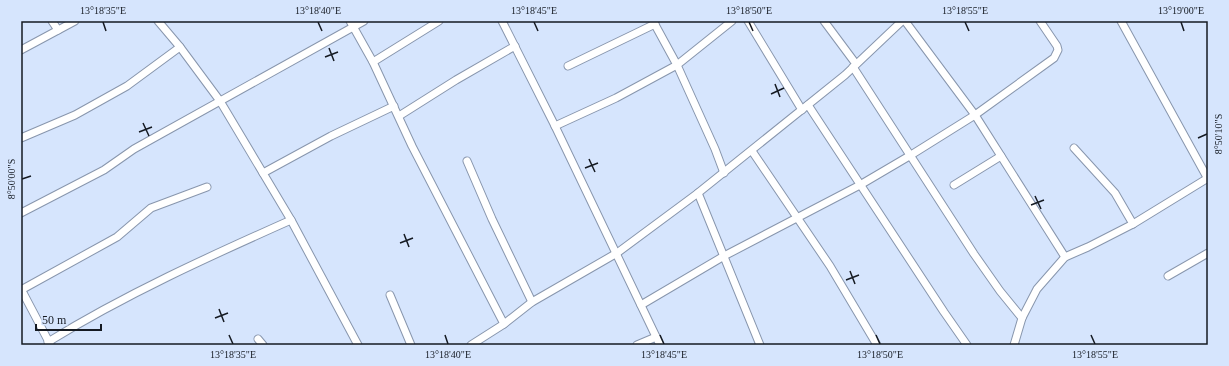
<svg xmlns="http://www.w3.org/2000/svg" width="1229" height="366" font-family="'Times New Roman',serif">
  <rect width="100%" height="100%" fill="#d6e5fd"/>
  <g fill="none" stroke-linecap="round" stroke-linejoin="round">
    <defs>
      <g id="street">
        <polyline points="52,21 58,30"/>
        <polyline points="158,21 180,47 220,101 291,220 358,345"/>
        <polyline points="350,21 373,62 412,146 504,324"/>
        <polyline points="502,21 555,126 660,345"/>
        <polyline points="653,21 677,65 715,149 724,173"/>
        <polyline points="748,21 802,110"/>
        <polyline points="824,21 856,64"/>
        <polyline points="905,21 975,115 1065,257"/>
        <polyline points="1121,21 1208,179"/>
        <polyline points="21,50 75,21"/>
        <polyline points="373,62 439,21"/>
        <polyline points="568,66 655,24"/>
        <polyline points="853,67 974,254 1000,291 1022,318"/>
        <polyline points="808,105 944,312 967,345"/>
        <polyline points="399,116 456,80 515,46"/>
        <polyline points="555,126 616,98 677,65 732,21"/>
        <polyline points="21,138 75,115 127,86 180,47"/>
        <polyline points="1074,148 1115,193 1133,224"/>
        <polyline points="752,151 830,266 877,345"/>
        <polyline points="467,161 492,219 532,302"/>
        <polyline points="263,173 331,136 394,106"/>
        <polyline points="954,185 1001,156"/>
        <polyline points="698,193 760,345"/>
        <polyline points="21,213 104,170 134,149 364,21"/>
        <polyline points="1168,276 1208,253"/>
        <polyline points="21,289 50,344"/>
        <polyline points="21,290 108,242 117,237 151,208 207,187"/>
        <polyline points="390,295 411,345"/>
        <polyline points="641,305 724,256 860,185 911,155 975,115 1054,58 1058,50 1057,46 1040,21"/>
        <polyline points="258,339 263,345"/>
        <path d="M48,342C126,294 208,257 291,220"/>
        <polyline points="471,345 504,324 532,302 617,253 698,193 845,75 902,21"/>
        <polyline points="637,345 656,337"/>
        <polyline points="1014,345 1022,318 1037,289 1065,257 1088,247 1133,224 1208,178"/>
      </g>
    </defs>
    <use href="#street" stroke="#8896ad" stroke-width="9"/>
    <use href="#street" stroke="#fff" stroke-width="7"/>
  </g>
  <path fill="none" stroke="#151a22" stroke-width="1.5" d="M103,22L106,31M318,22L322,31M534,22L538,31M749,22L753,31M965,22L969,31M1181,22L1184,31M329,48L334,61M325,57L338,52M775,84L780,97M771,94L784,88M143,123L149,136M139,132L152,127M1198,138L1207,134M589,159L595,172M585,168L598,163M22,179L31,176M1035,196L1041,209M1031,205L1044,200M404,234L409,247M400,243L413,238M850,271L855,284M846,280L859,275M219,309L224,322M215,318L228,313M229,335L233,344M445,335L448,344M660,335L664,344M876,335L880,344M1091,335L1095,344"/>
  <rect width="1229" height="366" fill="none" stroke="#d6e5fd" stroke-width="44"/>
  <path d="M36 324v6h65v-6" fill="none" stroke="#151a22" stroke-width="2"/>
  <text x="42" y="324" font-size="12" fill="#151a22" stroke="#d6e5fd" stroke-width="3" paint-order="stroke">50 m</text>
  <rect x="22" y="22" width="1185" height="322" fill="none" stroke="#151a22" stroke-width="1.5"/>
  <g font-size="10" text-anchor="middle" fill="#151a22">
    <text x="103" y="14">13°18'35"E</text>
    <text x="318" y="14">13°18'40"E</text>
    <text x="534" y="14">13°18'45"E</text>
    <text x="749" y="14">13°18'50"E</text>
    <text x="965" y="14">13°18'55"E</text>
    <text x="1181" y="14">13°19'00"E</text>
    <text transform="translate(1218 134) rotate(-90)" y="4">8°50'10"S</text>
    <text transform="translate(11 179) rotate(-90)" y="4">8°50'00"S</text>
    <text x="233" y="358">13°18'35"E</text>
    <text x="448" y="358">13°18'40"E</text>
    <text x="664" y="358">13°18'45"E</text>
    <text x="880" y="358">13°18'50"E</text>
    <text x="1095" y="358">13°18'55"E</text>
  </g>
</svg>
